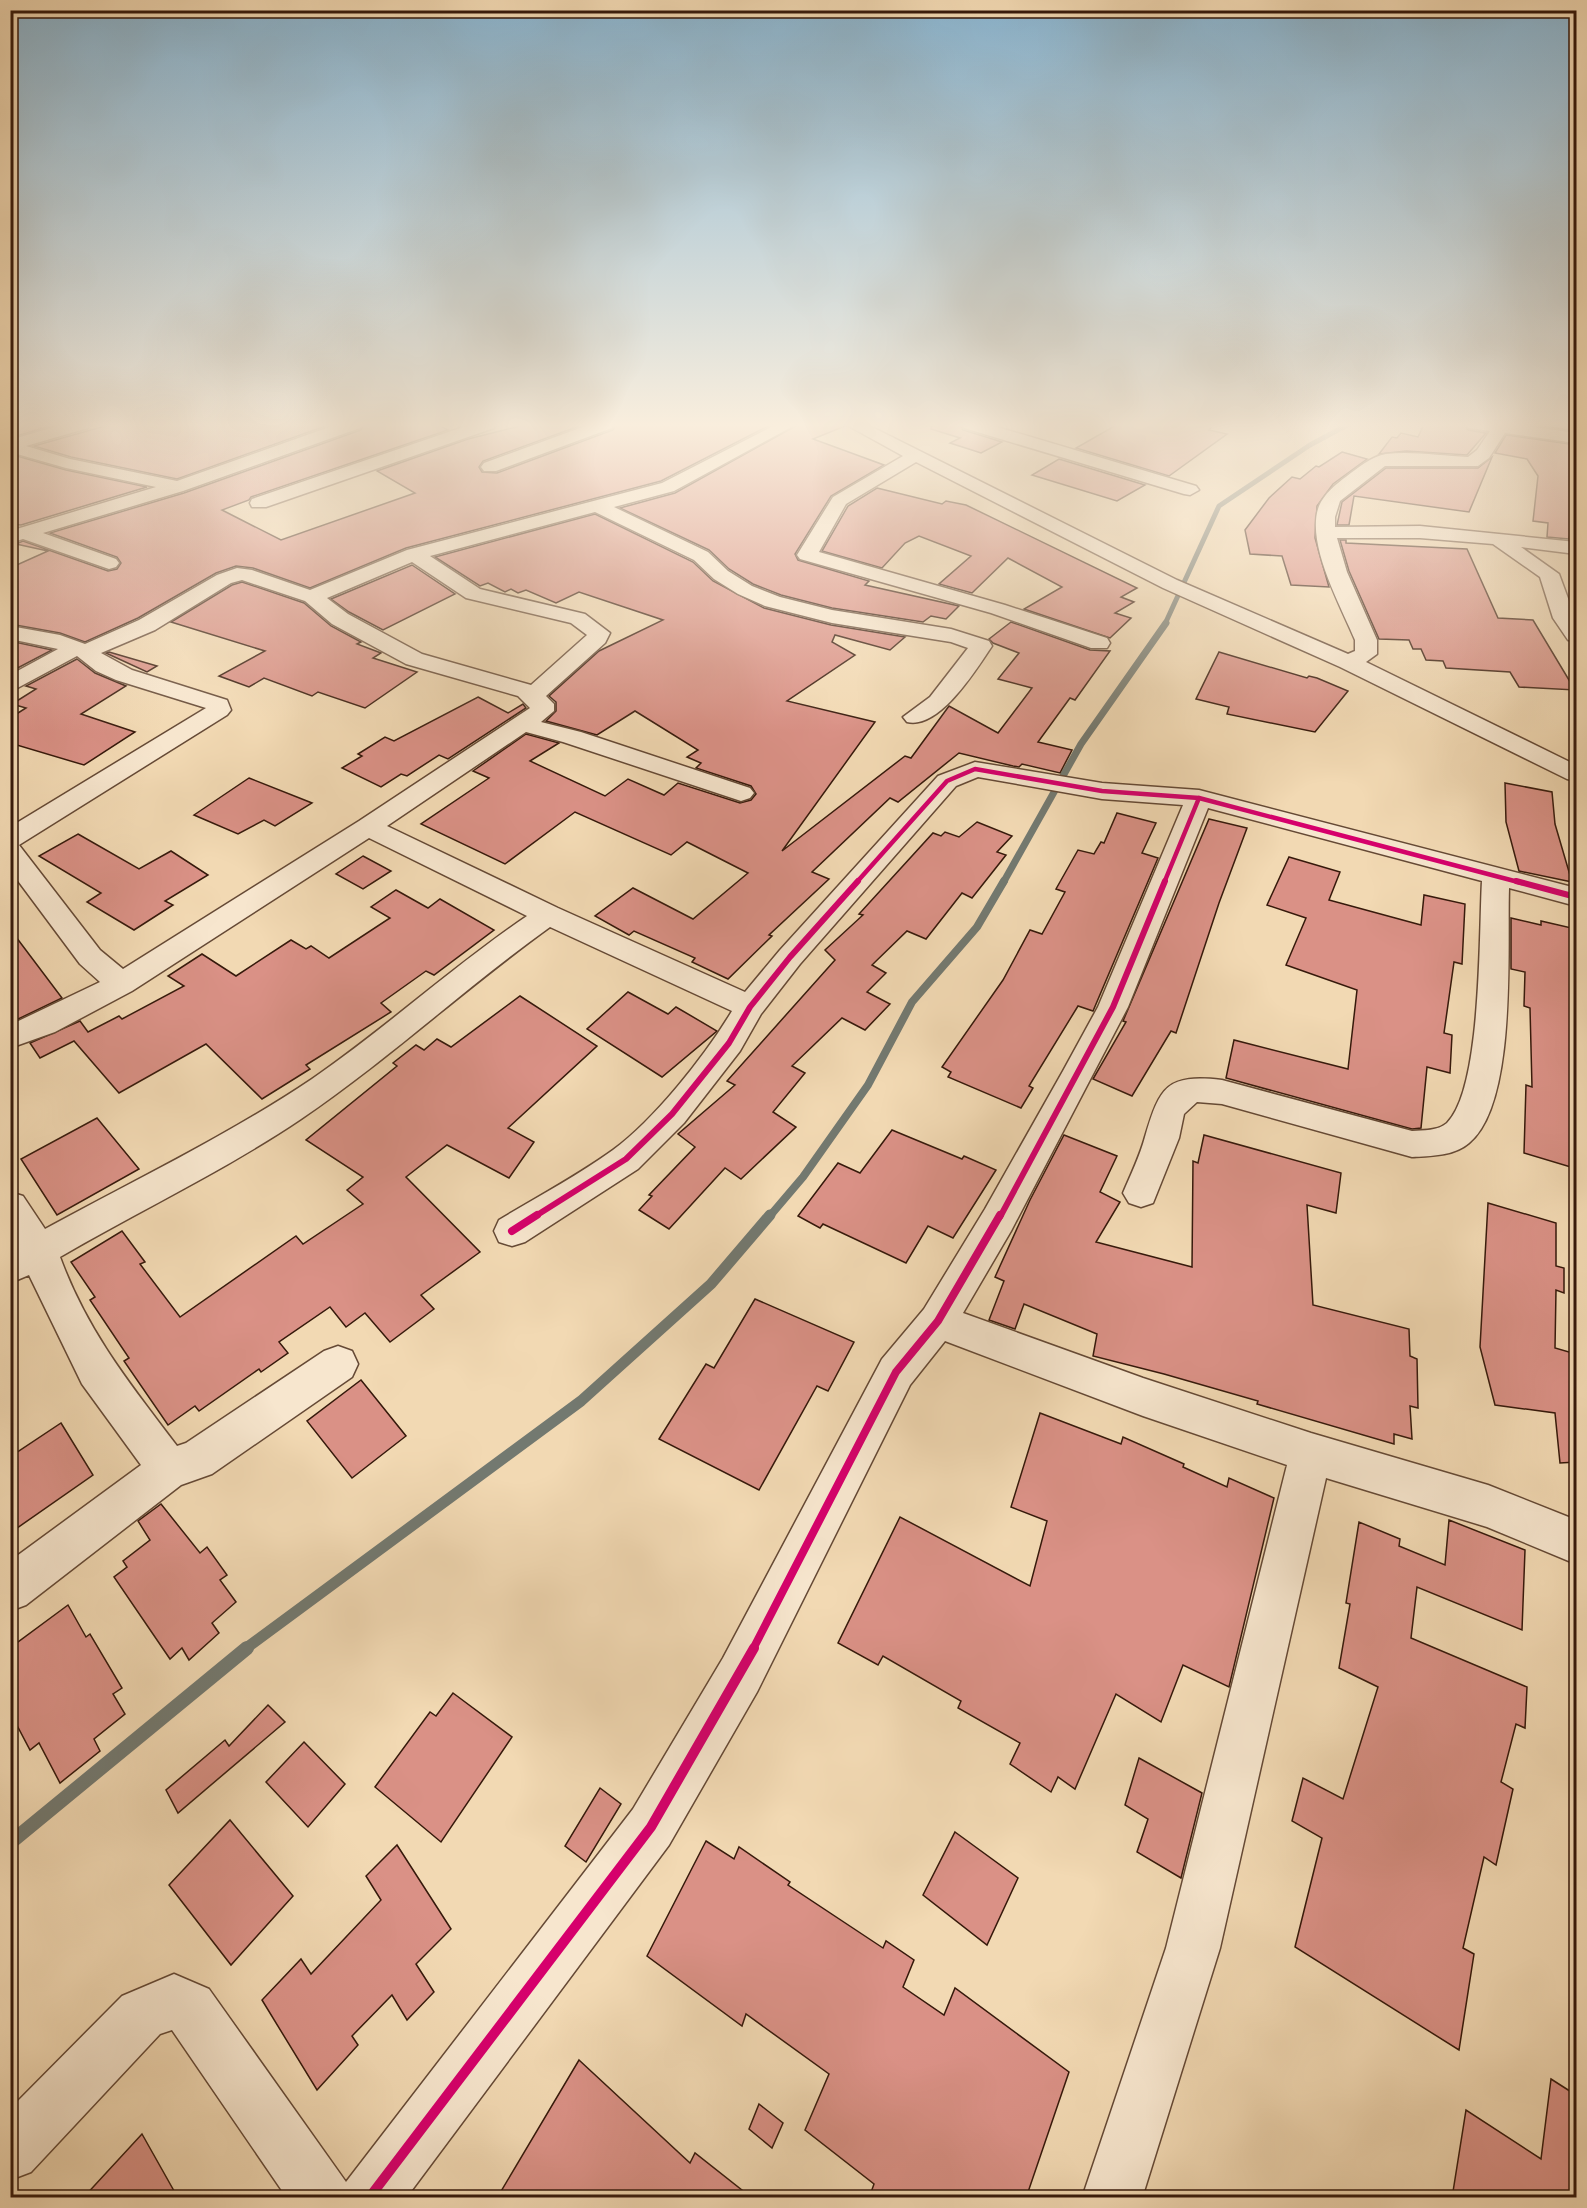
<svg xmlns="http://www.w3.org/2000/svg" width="1587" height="2208" font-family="'IM FELL Double Pica',serif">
  <rect width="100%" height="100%" fill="#f2d9b3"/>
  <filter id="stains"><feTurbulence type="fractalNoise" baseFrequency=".00333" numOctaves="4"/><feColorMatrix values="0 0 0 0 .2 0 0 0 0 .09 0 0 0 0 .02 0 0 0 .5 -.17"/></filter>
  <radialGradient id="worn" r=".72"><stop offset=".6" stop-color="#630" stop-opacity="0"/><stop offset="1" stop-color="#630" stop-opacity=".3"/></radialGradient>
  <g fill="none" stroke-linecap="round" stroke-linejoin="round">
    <polyline stroke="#737970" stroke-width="5" points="1165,624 1219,506 1310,445 1349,424"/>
    <polyline stroke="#737970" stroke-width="7" points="1003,883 1081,744 1166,623"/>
    <polyline stroke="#737970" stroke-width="8" points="769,1217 803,1177 868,1085 912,1002 977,927 1004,881"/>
    <polyline stroke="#737970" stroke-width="11" points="245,1649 581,1401 711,1284 770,1215"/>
    <polyline stroke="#737970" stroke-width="14" points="10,1843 247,1648"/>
  </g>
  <g fill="#da9186" stroke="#36190b" stroke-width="1.5">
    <polygon points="10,424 56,424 10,438"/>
    <polygon points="112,424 331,424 177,479 71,457 34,446"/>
    <polygon points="364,424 437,424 448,430 251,497 249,500 222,510 281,540 415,493 377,471 468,439 528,424 585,424 483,461 479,467 482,472 497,473 613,430 616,424 772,424 661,481 406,548 310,588 253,568 236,566 216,573 138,618 85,642 60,633 10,624 10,568 48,551 16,544 23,541 108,571 117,569 121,563 117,557 50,533 184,493 361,430"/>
    <polygon points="799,424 843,424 845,426 813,439 884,465 831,496 795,554 798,560 869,581 865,585 959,606 946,619 931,616 923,622 832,608 781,595 753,584 729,569 709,550 620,508 675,493"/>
    <polygon points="932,424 960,424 963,430 1002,442 981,453 950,443 960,438 931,429"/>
    <polygon points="1118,424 1214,424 1209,430 1227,434 1169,476 1076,448"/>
    <polygon points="1424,424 1464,424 1468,430 1486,433 1467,455 1406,451 1379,454 1392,437 1397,438 1401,433 1418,437"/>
    <polygon points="1527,424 1576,424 1576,431"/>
    <polygon points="1506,435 1576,445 1576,499 1569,539 1547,537 1548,523 1533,521 1538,476 1527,459 1495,453"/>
    <polygon points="1342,452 1367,459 1333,484 1317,506 1315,538 1329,587 1291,585 1282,556 1250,554 1245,530 1269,498 1292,477 1300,479 1316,466 1319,467"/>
    <polygon points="10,454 66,470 147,487 21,525 10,524"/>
    <polygon points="1492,457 1469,512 1354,496 1349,525 1337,525 1342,502 1386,468 1478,468"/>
    <polygon points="1059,459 1145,485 1117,501 1032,475"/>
    <polygon points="877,488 942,504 946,501 966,505 1137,588 1121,597 1134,602 1115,613 1131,618 1110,638 1024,609 1062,587 1008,558 972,593 939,584 971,556 919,536 905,543 882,568 822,551 848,506"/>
    <polygon points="595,514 693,562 713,581 764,608 831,625 905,637 890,650 835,635 832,642 855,655 787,701 875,722 782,851 905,756 911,758 949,706 998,733 1032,688 998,679 1019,653 993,643 989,639 1011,622 1090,650 1110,651 1075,700 1070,698 1038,742 1072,750 1060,773 1022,764 1019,767 1013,766 959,753 898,802 890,798 812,872 829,879 769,935 772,936 728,979 692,962 695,958 634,931 629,935 595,916 633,888 693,919 748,873 687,842 671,855 575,812 505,864 421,824 489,778 473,771 526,734 559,743 530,761 605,796 628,779 664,795 678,783 740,803 751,800 756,794 751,786 696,768 701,763 687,757 698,750 635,711 597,735 546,721 556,711 556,702 549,696 599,651 663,620 579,592 556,603 526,590 518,593 511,589 505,592 488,583 480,586 435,557"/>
    <polygon points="1340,540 1346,540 1346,543 1467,549 1498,618 1533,620 1575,690 1519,687 1510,672 1446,668 1443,661 1426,660 1421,649 1413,649 1409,640 1379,639 1349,571"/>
    <polygon points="412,565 455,594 383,630 349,612 331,599"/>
    <polygon points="242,582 304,603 331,626 361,642 357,644 381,653 373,658 417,672 365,708 318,692 312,696 264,678 249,687 219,676 265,651 171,622 232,585"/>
    <polygon points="10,641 52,650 10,672"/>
    <polygon points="109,652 157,666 147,672 106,653"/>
    <polygon points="1219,652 1307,678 1309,676 1317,678 1348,691 1315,732 1227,714 1229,707 1196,699"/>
    <polygon points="77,659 95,673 126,686 81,714 135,732 84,765 10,743 10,718 26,708 12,704 36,689 26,686"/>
    <polygon points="478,697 508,713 523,704 526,708 448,759 439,755 407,776 401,774 381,787 342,768 362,756 358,754 385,737 394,741"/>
    <polygon points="249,778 312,803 275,826 264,820 238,834 194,815"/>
    <polygon points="1505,783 1552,792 1555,824 1572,882 1519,871 1506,822"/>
    <polygon points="1117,813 1156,823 1142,853 1158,858 1093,1011 1078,1006 1029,1086 1033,1088 1021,1108 948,1077 951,1072 942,1067 1003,980 1030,930 1042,934 1065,892 1056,889 1078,850 1094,854 1101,842 1104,843"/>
    <polygon points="1209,819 1247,828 1219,903 1176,1033 1171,1031 1132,1096 1093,1079 1126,1022 1123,1021"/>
    <polygon points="977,822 1012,836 997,852 1006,855 972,898 962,893 926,939 907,931 872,965 886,973 867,992 890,1004 865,1030 842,1018 792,1066 805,1073 773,1112 796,1127 741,1179 725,1168 669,1229 639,1210 652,1196 649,1195 695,1147 678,1134 735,1085 727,1081 835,960 825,950 863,915 859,914 933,833 941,836 945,832 959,837"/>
    <polygon points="78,834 139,869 171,851 208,875 165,901 173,905 134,930 87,902 101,893 39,856"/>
    <polygon points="363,856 391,871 363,889 336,874"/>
    <polygon points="1289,857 1340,872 1329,900 1421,925 1424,895 1465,904 1462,964 1454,962 1444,1033 1452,1035 1450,1073 1427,1067 1421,1128 1412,1129 1226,1078 1234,1040 1348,1069 1357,990 1286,965 1306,918 1267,905"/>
    <polygon points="396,890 428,908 440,899 494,930 434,975 426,971 381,1003 391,1012 306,1065 310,1069 262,1099 206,1044 119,1093 74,1041 40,1058 30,1043 80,1021 88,1032 119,1016 122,1019 184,986 168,976 202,954 236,976 291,940 306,949 311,946 329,958 390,918 371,907"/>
    <polygon points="1511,918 1541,925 1541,921 1576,929 1574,1168 1524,1153 1526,1085 1532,1087 1530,1008 1524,1006 1525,972 1511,969"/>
    <polygon points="10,929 62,998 14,1021 10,1015"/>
    <polygon points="628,992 668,1014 676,1007 717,1031 662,1077 587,1029"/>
    <polygon points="520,996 597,1046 508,1128 534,1142 509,1178 447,1145 406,1177 480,1252 421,1295 434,1309 390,1342 365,1313 346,1327 330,1307 279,1342 288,1353 261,1372 259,1369 199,1411 195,1406 168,1425 124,1361 129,1358 90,1300 95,1297 71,1262 122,1231 145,1262 140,1264 180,1317 296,1236 303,1244 363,1204 347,1190 363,1177 306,1140 397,1066 393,1063 416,1045 424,1050 437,1039 451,1047"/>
    <polygon points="97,1118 139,1169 57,1215 21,1159"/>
    <polygon points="892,1130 962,1159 964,1156 996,1170 953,1238 928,1226 906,1263 823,1224 820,1228 798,1216 838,1163 860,1173"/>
    <polygon points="1064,1135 1117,1156 1100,1192 1120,1202 1096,1242 1192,1267 1193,1161 1198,1163 1204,1135 1341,1173 1336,1213 1307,1205 1313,1305 1409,1329 1410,1356 1417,1359 1418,1408 1410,1406 1412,1439 1394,1434 1394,1444 1257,1404 1258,1401 1164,1374 1093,1356 1097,1334 1024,1304 1015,1329 989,1320 1004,1281 995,1277 1030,1200"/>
    <polygon points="1488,1203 1556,1223 1556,1266 1564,1268 1564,1293 1556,1290 1555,1348 1576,1354 1576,1462 1560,1463 1555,1413 1495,1405 1480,1347"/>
    <polygon points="755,1299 854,1342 828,1391 817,1386 759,1490 659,1439 706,1364 714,1368"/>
    <polygon points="361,1380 406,1436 352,1478 307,1421"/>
    <polygon points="1040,1413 1121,1444 1123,1437 1184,1464 1183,1467 1227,1487 1229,1478 1274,1498 1229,1687 1183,1665 1161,1722 1116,1694 1075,1789 1058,1777 1051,1792 1010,1764 1020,1743 958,1708 961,1701 883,1656 878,1665 838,1643 900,1517 1030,1586 1047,1521 1011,1507"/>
    <polygon points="61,1423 93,1475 10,1533 10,1457"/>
    <polygon points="161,1504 200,1553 207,1547 227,1575 220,1580 236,1602 212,1623 219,1633 189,1660 182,1648 170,1659 114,1577 127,1567 123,1561 150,1540 138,1521"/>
    <polygon points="1449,1520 1525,1550 1522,1630 1417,1587 1411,1638 1527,1687 1525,1728 1516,1724 1501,1782 1513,1789 1496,1865 1484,1857 1463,1948 1474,1954 1459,2050 1295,1947 1322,1838 1292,1821 1303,1778 1343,1799 1378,1687 1339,1668 1350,1604 1346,1603 1359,1522 1400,1539 1399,1546 1445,1565"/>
    <polygon points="68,1605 86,1637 90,1634 122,1688 113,1694 125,1714 94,1739 100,1751 60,1783 39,1743 30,1750 10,1712 10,1648"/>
    <polygon points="453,1693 512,1737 441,1842 375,1787 430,1712 436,1716"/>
    <polygon points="268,1705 285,1722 178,1813 166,1790 225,1740 229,1746"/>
    <polygon points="304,1742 345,1784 308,1827 266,1782"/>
    <polygon points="1139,1758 1202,1793 1181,1878 1137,1852 1148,1819 1125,1805"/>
    <polygon points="600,1788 621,1804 586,1862 565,1846"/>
    <polygon points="230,1820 293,1896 231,1965 169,1885"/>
    <polygon points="955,1832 1018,1878 987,1945 923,1895"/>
    <polygon points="706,1841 734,1859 739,1847 790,1882 788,1885 883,1948 886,1941 914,1960 903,1987 944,2015 955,1988 1069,2072 1026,2198 869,2198 874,2184 805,2130 829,2074 746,2014 742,2026 647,1956"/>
    <polygon points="397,1845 451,1929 416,1964 434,1992 407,2020 392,1995 352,2036 358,2045 317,2090 262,2000 301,1959 311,1974 381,1900 366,1876"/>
    <polygon points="579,2060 690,2163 695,2153 752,2198 497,2198"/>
    <polygon points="1551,2079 1576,2095 1576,2198 1452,2198 1466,2110 1541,2159"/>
    <polygon points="759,2104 783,2123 772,2148 749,2129"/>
    <polygon points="142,2134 178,2198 83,2198"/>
  </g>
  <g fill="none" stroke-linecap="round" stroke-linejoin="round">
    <defs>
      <g id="minor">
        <polygon points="64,424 90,424 88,428 26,446 70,459 177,481 338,424 362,424 360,428 183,491 43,533 116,559 119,563 116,567 109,569 23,539 10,543 10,531 156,487 66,468 10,452 10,440"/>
        <polygon points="472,424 496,424 494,428 266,507 252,507 250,503 252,499"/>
        <polygon points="591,424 614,424 612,428 496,471 484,471 481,467 484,463"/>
        <path d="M777,424H797L674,491L614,507L708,552L728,571L752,586L780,597L832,610L951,629L989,641L992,646C976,670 939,730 907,722L903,717L930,697L968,648L951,642L832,623L765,606L738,594L714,579L694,560L595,512L430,556L480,589L585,614L610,633L605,643L546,696L554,704V711L541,722L581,732L750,788L754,793L750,798L741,801L732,798L563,742L526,732L387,826L558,908L745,992L780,950L938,776L975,762L1102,783L1199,790L1576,888V906L1509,888C1507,949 1517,1104 1469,1143C1454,1156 1431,1156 1412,1157L1222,1104L1197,1102L1184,1114L1179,1138L1153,1203L1141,1207L1129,1203L1123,1193C1131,1174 1140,1156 1145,1137C1160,1086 1167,1074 1222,1080L1412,1131C1423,1130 1438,1131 1447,1123C1482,1088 1479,934 1482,881L1208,808L1128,1007L1011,1231L963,1313L1143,1378L1311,1433L1488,1485L1576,1520V1564L1487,1527L1326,1478L1220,1948L1142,2198H1082L1166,1948L1287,1465L1143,1416L945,1341L910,1385L757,1692L669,1845L406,2198H287L172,2030L160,2034L31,2172L10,2180V2109L122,1996L174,1974L209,1989L346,2182L633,1809L723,1658L882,1359L924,1309L985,1209L1063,1071L1098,1007L1183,805L1102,799L978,777L956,786L800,964L761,1014L740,1051L684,1123L638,1169L525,1242L512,1246L499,1242L494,1231L499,1220C537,1197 577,1176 613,1150C654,1120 705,1056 732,1011L550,927C465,988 388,1060 301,1119C224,1171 140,1210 60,1257C87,1331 130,1384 177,1446L186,1443L324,1351L338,1346L352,1351L358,1364L352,1377L212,1474L181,1485L26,1605L10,1611V1561L141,1465L82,1384L29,1275L10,1283V1248L16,1245L10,1237V1192L23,1196L45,1229C135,1180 227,1136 312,1079C386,1028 452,967 527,916L369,838L132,991L55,1032L10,1048V1025L100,982L80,964L10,870V827L206,708L116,680L96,671L77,656L10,692V675L58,649L10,639V626L60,635L85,644L139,620L217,575L237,568L252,570L310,590L407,550L662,483ZM412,562L466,598L571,623L587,635L531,685L422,654L348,614L327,598ZM242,580L305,601L332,624L406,664L518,696L530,708L359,821L123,969L100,950L19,845L227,715L231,710L227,700L132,670L101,653L155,630L231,583Z"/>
        <path d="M845,424H866L1177,580L1348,654L1355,651V640C1341,606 1305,543 1319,506C1324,494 1336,484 1347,476C1358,468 1372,456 1386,454C1412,451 1442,456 1468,457L1477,450L1490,431L1468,428L1466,424H1511L1576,433V443L1505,433L1489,458L1478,466H1385L1340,501L1335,517V527L1420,526L1576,542V554L1521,547L1559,574L1576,620V641L1568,640L1553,618L1540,577L1493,544L1420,538H1337L1347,572L1377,640V654L1366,662L1576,765V781L1567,779L1340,667L1163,588L916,462L846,504L819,552L1005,605L1107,638L1110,643L1107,648H1091L991,613L800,559L797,555L833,497L903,456Z"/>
        <polygon points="962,424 987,424 1196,486 1199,490 1190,495 1184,494 964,428"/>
      </g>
    </defs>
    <use href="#minor" stroke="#654935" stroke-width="3"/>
    <use href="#minor" fill="#f7e6ce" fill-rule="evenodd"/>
    <defs>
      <g id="cycleway-far3">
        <polyline points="856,883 947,781 975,769 1102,791 1199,798 1522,883"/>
        <polyline points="1164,883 1199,798"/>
      </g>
      <g id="cycleway-far2">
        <polyline points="1516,881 1576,897"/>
        <polyline points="534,1217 626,1159 672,1114 729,1043 750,1007 790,957 858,881"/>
        <polyline points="1000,1217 1113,1007 1165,881"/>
      </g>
      <g id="cycleway-far1">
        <polyline points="512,1231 537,1215"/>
        <polyline points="753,1649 896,1372 938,1321 1000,1215"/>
      </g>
      <polyline id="cycleway" points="369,2198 651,1827 754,1648"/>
    </defs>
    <use href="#cycleway-far3" stroke="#f7e6ce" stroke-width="8"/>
    <use href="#cycleway-far2" stroke="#f7e6ce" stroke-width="10"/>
    <use href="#cycleway-far1" stroke="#f7e6ce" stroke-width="11"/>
    <use href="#cycleway" stroke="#f7e6ce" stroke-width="14"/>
    <use href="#cycleway-far3" stroke="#d6006c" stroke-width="4.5"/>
    <use href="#cycleway-far2" stroke="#d6006c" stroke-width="6"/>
    <use href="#cycleway-far1" stroke="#d6006c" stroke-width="8"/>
    <use href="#cycleway" stroke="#d6006c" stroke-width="10"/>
  </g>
  <linearGradient id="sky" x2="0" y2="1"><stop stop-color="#89b6d3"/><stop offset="0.58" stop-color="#f9eedd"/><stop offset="1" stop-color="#f9eedd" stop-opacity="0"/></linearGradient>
  <rect width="1587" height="733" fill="url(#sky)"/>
  <rect width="1587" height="2208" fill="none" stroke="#f2d9b3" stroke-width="36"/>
  <rect x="12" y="12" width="1563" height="2184" fill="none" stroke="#36190b" stroke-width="3"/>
  <rect x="18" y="18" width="1551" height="2172" fill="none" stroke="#36190b" stroke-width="1.5"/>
  <rect width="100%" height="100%" filter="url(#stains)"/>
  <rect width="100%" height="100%" fill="url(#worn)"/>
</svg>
